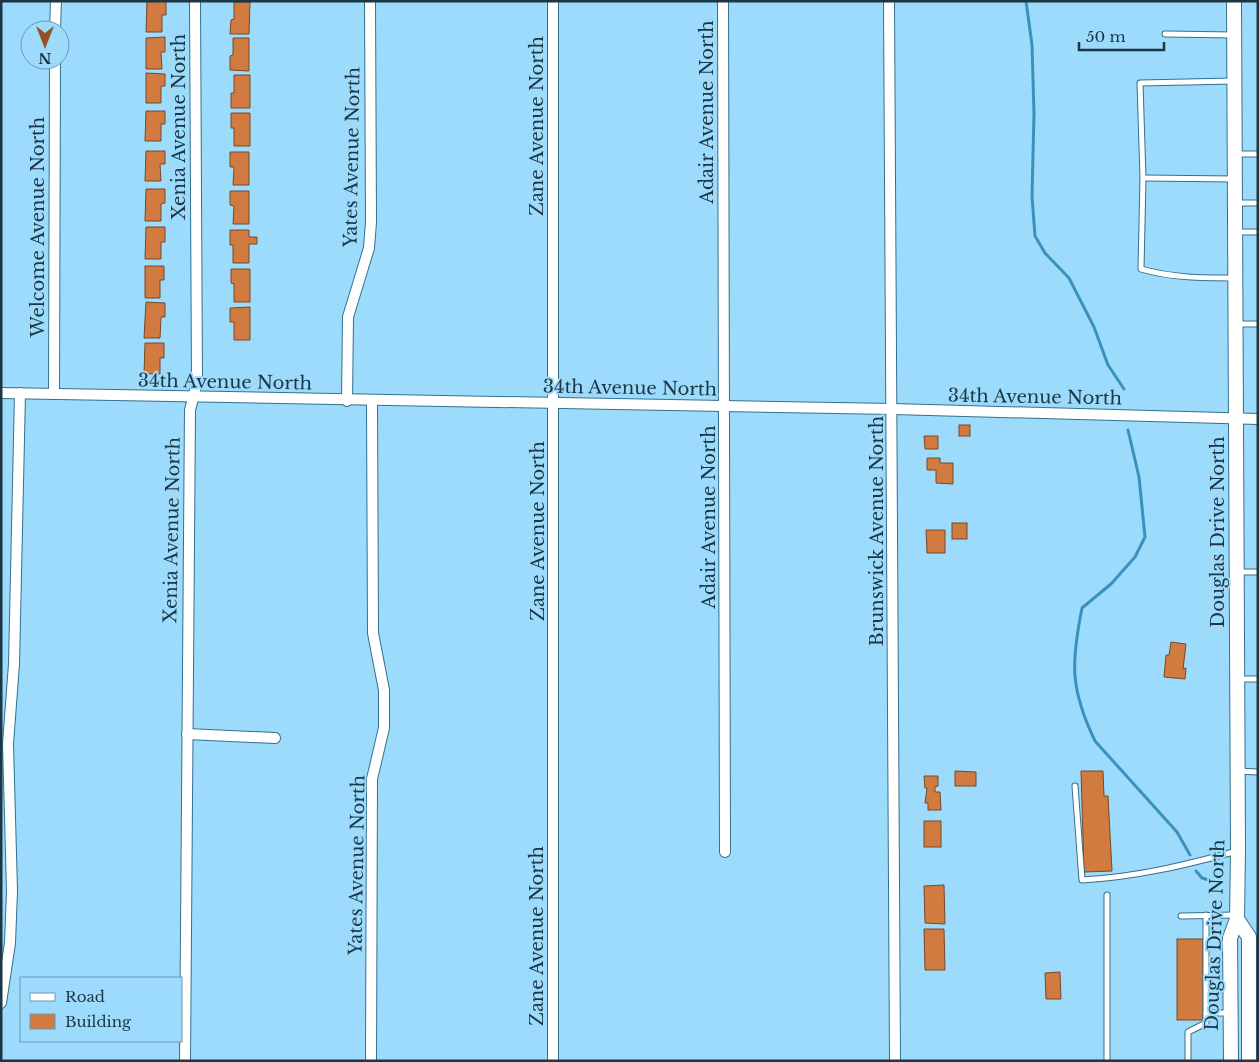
<svg xmlns="http://www.w3.org/2000/svg" width="1259" height="1062" font-family="'Libre Baskerville',serif">
  <rect width="100%" height="100%" fill="#9ddbfd"/>
  <g fill="none" stroke-linecap="round" stroke-linejoin="round">
    <g stroke="#3a92bc" stroke-width="3">
      <polyline points="1026,1 1032,45 1034,114 1032,196 1035,236 1045,253 1069,278 1094,327 1108,365 1124,389"/>
      <path d="M1128,430L1139,477L1145,537L1135,557L1111,584L1082,608C1071,663 1070,689 1095,741L1177,832L1190,855"/>
      <polyline points="1196,871 1202,878 1209,880"/>
    </g>
  </g>
  <g fill="#d17b40" stroke="#774829">
    <polygon points="147,1 166,1 166,15 162,15 162,32 146,32"/>
    <polygon points="234,2 250,2 249,34 230,34 231,20 234,19"/>
    <polygon points="165,37 165,52 161,52 162,69 146,69 146,38"/>
    <polygon points="233,38 249,38 249,71 230,70 230,56 233,55"/>
    <polygon points="146,73 165,74 165,86 161,86 161,103 146,103"/>
    <polygon points="234,75 250,75 250,108 231,108 231,93 234,93"/>
    <polygon points="146,111 165,111 165,124 161,124 161,141 145,141"/>
    <polygon points="231,113 250,113 250,146 234,146 234,128 231,128"/>
    <polygon points="146,151 165,151 165,164 160,164 161,181 145,181"/>
    <polygon points="230,152 249,152 249,185 233,185 234,167 230,167"/>
    <polygon points="146,189 165,189 165,203 161,204 161,221 145,221"/>
    <polygon points="230,191 249,191 249,224 233,224 234,206 230,205"/>
    <polygon points="146,227 165,227 165,242 161,242 161,259 145,259"/>
    <polygon points="230,230 249,230 249,237 257,237 257,244 249,244 249,263 233,263 233,245 230,245"/>
    <polygon points="145,266 164,266 164,280 160,280 160,298 145,298"/>
    <polygon points="231,269 250,269 250,302 234,302 234,284 231,283"/>
    <polygon points="146,302 165,303 165,317 161,317 160,338 144,338"/>
    <polygon points="250,307 250,340 234,340 234,322 230,322 230,308"/>
    <polygon points="145,343 164,343 164,358 160,358 160,374 144,374"/>
    <rect x="959" y="425" width="11" height="11"/>
    <polygon points="924,436 938,436 938,449 925,449"/>
    <polygon points="927,458 940,458 940,463 953,463 953,484 936,483 936,470 927,470"/>
    <rect x="952" y="523" width="15" height="16"/>
    <polygon points="926,530 945,530 945,553 927,553"/>
    <polygon points="1171,642 1186,644 1183,669 1186,668 1185,679 1164,677 1166,655 1169,655"/>
    <polygon points="955,771 976,772 976,786 955,786"/>
    <polygon points="1081,771 1103,771 1104,796 1108,796 1112,871 1084,872"/>
    <polygon points="924,776 938,776 938,786 935,787 935,792 940,792 941,810 928,810 928,803 925,803 927,788 925,788"/>
    <rect x="924" y="821" width="17" height="26"/>
    <polygon points="944,885 945,924 925,923 924,886"/>
    <polygon points="924,929 944,929 945,970 925,970"/>
    <rect x="1177" y="939" width="26" height="81"/>
    <polygon points="1060,972 1061,999 1046,999 1045,973"/>
  </g>
  <g fill="none" stroke-linecap="round" stroke-linejoin="round">
    <defs>
      <g id="lane">
        <polyline points="1165,34 1234,35"/>
        <path d="M1233,81L1140,83L1143,178L1141,269C1172,278 1203,278 1235,278"/>
        <polyline points="1236,154 1258,154"/>
        <polyline points="1143,178 1235,179"/>
        <polyline points="1236,203 1258,203"/>
        <polyline points="1236,232 1258,232"/>
        <polyline points="1236,324 1258,324"/>
        <polyline points="1237,572 1258,572"/>
        <polyline points="1238,679 1258,679"/>
        <polyline points="1238,771 1258,772"/>
        <path d="M1075,786L1082,880C1136,877 1186,865 1237,851"/>
        <polyline points="1107,895 1107,1061"/>
        <polyline points="1181,916 1236,915"/>
        <polyline points="1206,1013 1230,1013"/>
        <polyline points="1188,1061 1188,1032 1206,1023 1206,915"/>
      </g>
      <g id="street">
        <polyline points="553,1 553,1061"/>
        <polyline points="723,1 725,852"/>
        <polyline points="889,1 895,1061"/>
        <polyline points="55,30 56,1"/>
        <polyline points="1,393 893,409 1258,419"/>
        <polyline points="54,394 55,60"/>
        <polyline points="347,401 348,317 369,248 371,222 370,1"/>
        <polyline points="187,734 275,738"/>
        <polyline points="1,1003 10,943 12,891 8,744 14,664 20,393"/>
        <polyline points="185,1061 190,410 197,382 195,1"/>
        <polyline points="371,1061 372,779 384,728 384,690 373,633 372,401"/>
      </g>
      <g id="secondary">
        <polyline points="1237,919 1249,937 1249,1061"/>
        <polyline points="1231,1061 1230,938 1237,919 1238,850 1234,1"/>
      </g>
    </defs>
    <use href="#lane" stroke="#34708f" stroke-width="7"/>
    <use href="#street" stroke="#34708f" stroke-width="12"/>
    <use href="#secondary" stroke="#34708f" stroke-width="16"/>
    <use href="#lane" stroke="#fff" stroke-width="5"/>
    <use href="#street" stroke="#fff" stroke-width="10"/>
    <use href="#secondary" stroke="#fff" stroke-width="14"/>
  </g>
  <g text-anchor="middle" stroke-width="4" stroke-linejoin="round" paint-order="stroke">
    <g font-size="18" fill="#1c3643" stroke="#9ddbfd">
      <text transform="translate(707 112) rotate(-90)" y="6">Adair Avenue North</text>
      <text transform="translate(537 126) rotate(-90)" y="6">Zane Avenue North</text>
      <text transform="translate(179 127) rotate(-90)" y="6">Xenia Avenue North</text>
      <text transform="translate(352 157) rotate(-89)" y="6">Yates Avenue North</text>
      <text transform="translate(38 227) rotate(-90)" y="6">Welcome Avenue North</text>
      <text transform="translate(225 382) rotate(1)" y="6">34th Avenue North</text>
      <text transform="translate(630 388) rotate(1)" y="6">34th Avenue North</text>
      <text transform="translate(1035 397) rotate(1)" y="6">34th Avenue North</text>
      <text transform="translate(709 517) rotate(-90)" y="6">Adair Avenue North</text>
      <text transform="translate(172 530) rotate(-89)" y="6">Xenia Avenue North</text>
      <text transform="translate(538 531) rotate(-90)" y="6">Zane Avenue North</text>
      <text transform="translate(877 531) rotate(-90)" y="6">Brunswick Avenue North</text>
      <text transform="translate(1218 532) rotate(-90)" y="6">Douglas Drive North</text>
      <text transform="translate(357 865) rotate(-89)" y="6">Yates Avenue North</text>
      <text transform="translate(1215 935) rotate(-88)" y="6">Douglas Drive North</text>
      <text transform="translate(537 936) rotate(-90)" y="6">Zane Avenue North</text>
    </g>
  </g>
  <rect width="1259" height="1062" fill="none" stroke="#1c3643" stroke-width="5"/>
  <rect x="20" y="977" width="162" height="65" fill="#9ddbfd" stroke="#6999b3"/>
  <rect x="30" y="993" width="25" height="8" fill="#ffffff" stroke="#6999b3"/>
  <text x="65" y="1002" font-size="15" fill="#1c3643">Road</text>
  <rect x="30" y="1014" width="25" height="15" fill="#d17b40" stroke="#6999b3"/>
  <text x="65" y="1027" font-size="15" fill="#1c3643">Building</text>
  <g transform="translate(45 45) rotate(180)"><circle r="24" fill="#9ddbfd" stroke="#6999b3"/>
  <path d="M0-4L9 19L0 12L-9 19Z" fill="#945121"/>
  <text y="-8" font-size="14" font-weight="bold" text-anchor="middle" fill="#1c3643">N</text>
  </g>
  <path d="M1079 42v8h85v-8" fill="none" stroke="#1c3643" stroke-width="2.5"/>
  <text x="1086" y="42" font-size="15" fill="#1c3643" stroke="#9ddbfd" stroke-width="4" paint-order="stroke">50 m</text>
</svg>
